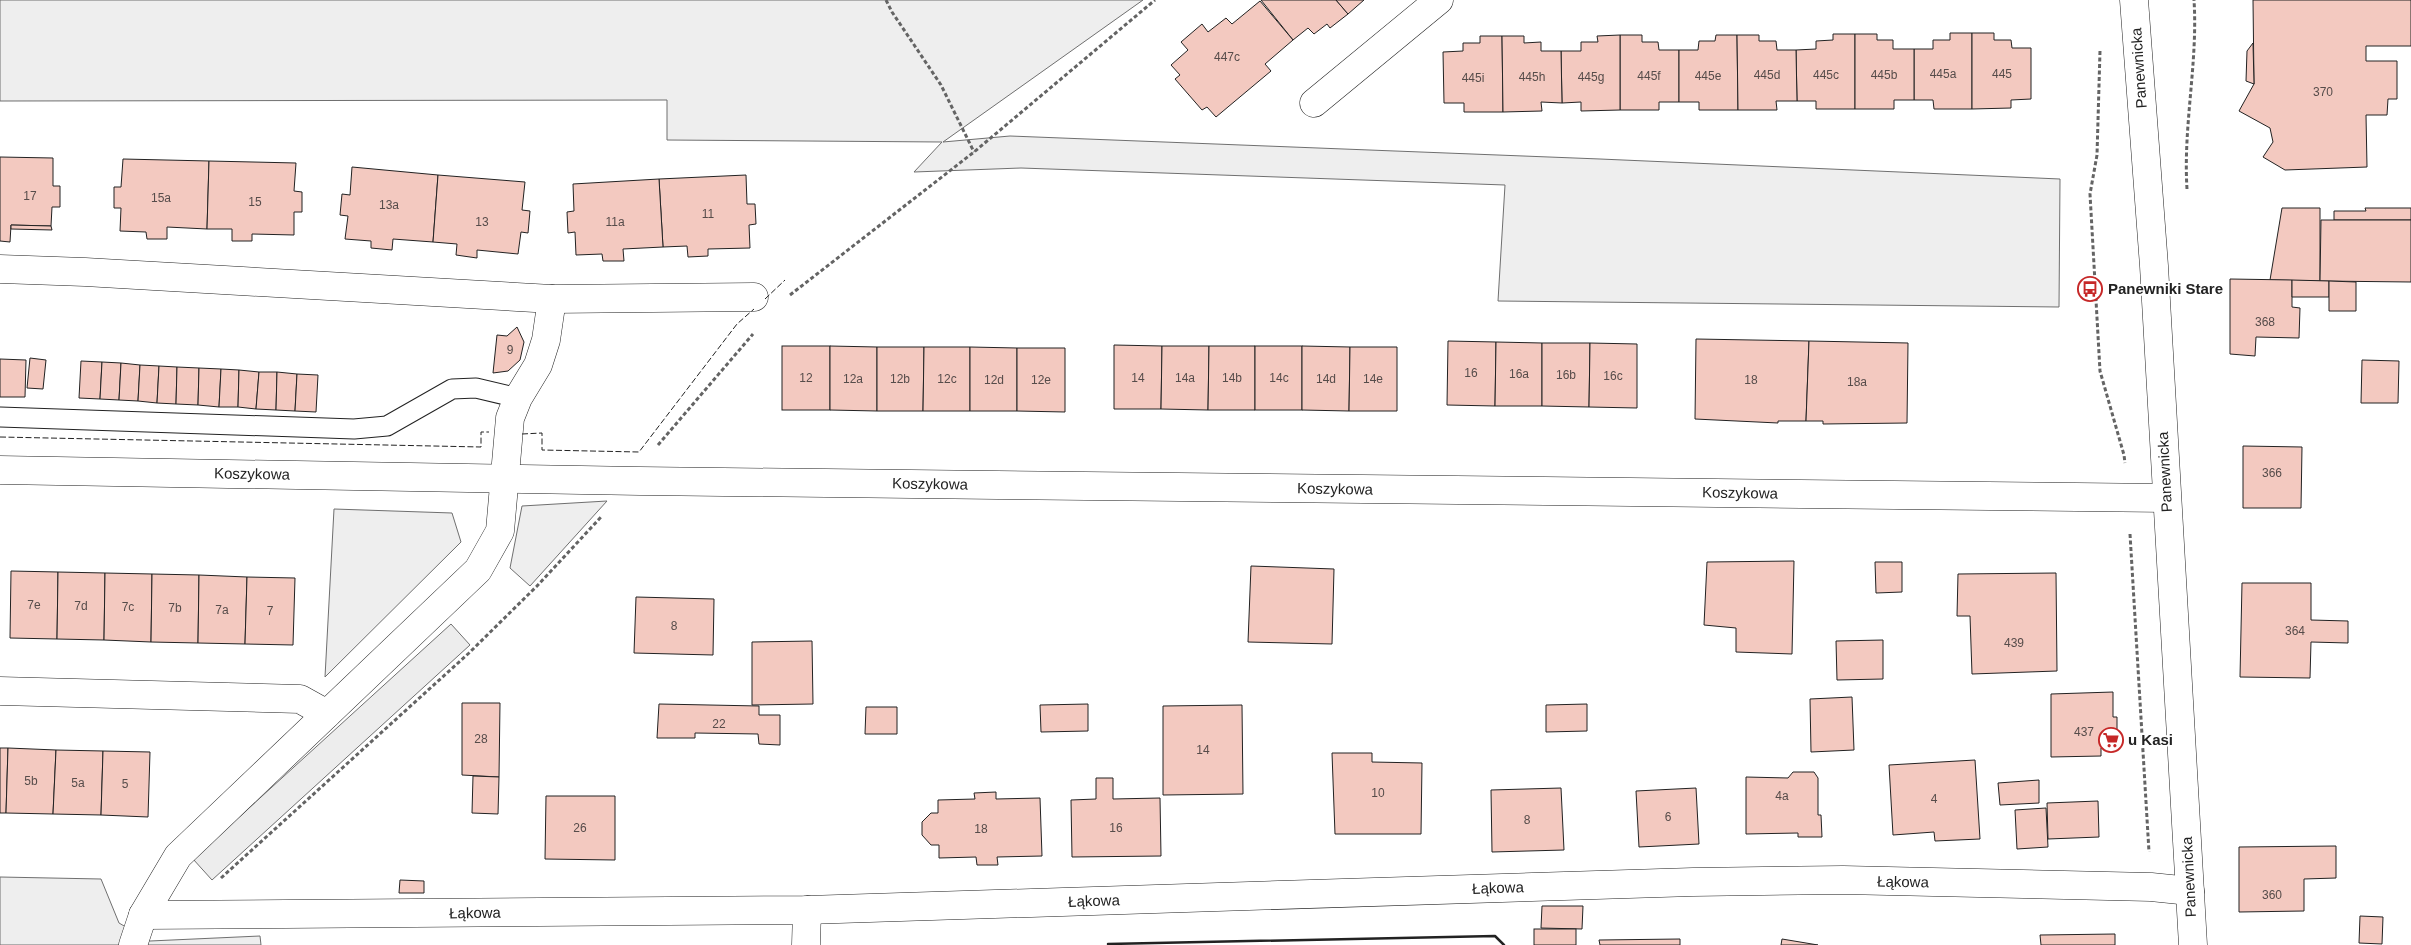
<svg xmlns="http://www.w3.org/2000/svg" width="2411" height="945" font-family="Arial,sans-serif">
  <rect width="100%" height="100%" fill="#fff"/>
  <g fill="#eee" stroke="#6f6f6f">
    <polygon points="0,0 1143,0 943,142 1010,136 1600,159 2060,179 2059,307 1498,301 1505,185 1021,168 914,172 942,142 667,140 667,100 0,101"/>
    <polygon points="607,501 530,586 510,568 522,506"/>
    <polygon points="334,509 452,513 461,542 325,677"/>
    <polygon points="0,877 101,879 119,923 150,941 260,936 261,945 0,945"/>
  </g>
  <polygon fill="#ededed" stroke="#6f6f6f" points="451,624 470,645 212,880 193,859"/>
  <g fill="#f3c9c0" stroke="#222">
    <polygon points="1261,0 1336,0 1348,14 1330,28 1327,24 1314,34 1308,28 1293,40"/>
    <polygon points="1336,0 1364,0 1348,14"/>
    <polygon points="2253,0 2411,0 2411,46 2366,46 2366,61 2397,61 2397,99 2388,99 2387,115 2366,115 2367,167 2285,170 2263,157 2273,142 2270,128 2239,111 2254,84"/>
    <polygon points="1260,1 1293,40 1265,64 1271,71 1216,117 1207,107 1202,110 1175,79 1180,75 1171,65 1188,50 1181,42 1202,24 1208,32 1226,18 1232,24"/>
    <polygon points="1950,33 1972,33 1972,109 1934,109 1933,100 1914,100 1914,49 1933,49 1933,40 1950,40"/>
    <polygon points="1972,33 1994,33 1994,40 2011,40 2012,48 2031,48 2031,99 2011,100 2011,108 1972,109"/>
    <polygon points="1833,34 1855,34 1855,109 1816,109 1816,101 1797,101 1796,50 1816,49 1816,41 1833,40"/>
    <polygon points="1855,34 1877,34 1877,40 1893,40 1893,49 1914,49 1914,100 1894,100 1894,109 1855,109"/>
    <polygon points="1620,35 1642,35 1642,42 1658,42 1659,50 1679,50 1679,102 1659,102 1659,110 1620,110"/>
    <polygon points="1620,35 1620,110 1581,111 1581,102 1562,103 1561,51 1581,51 1581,42 1598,42 1597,36"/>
    <polygon points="1716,35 1737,35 1738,110 1699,110 1699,102 1679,102 1679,50 1698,50 1699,41 1715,41"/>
    <polygon points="1737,35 1759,35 1759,41 1776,41 1777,50 1796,50 1797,101 1776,101 1777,110 1738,110"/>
    <polygon points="1480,36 1502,36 1503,112 1464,112 1464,103 1444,103 1443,52 1463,51 1463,43 1480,43"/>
    <polygon points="1502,36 1524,36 1524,43 1541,42 1541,51 1561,51 1562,103 1541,102 1542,111 1503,112"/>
    <polygon points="2253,43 2254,84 2246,81 2247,51"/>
    <polygon points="0,157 53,158 53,186 60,186 60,207 52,207 51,226 11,225 10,242 0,241"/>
    <polygon points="123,159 209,161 207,229 167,227 167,239 147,239 146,232 120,231 121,208 114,208 114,187 121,187"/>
    <polygon points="209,161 296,163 294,191 302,192 302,212 294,212 294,235 252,234 252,241 232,241 232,229 207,229"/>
    <polygon points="352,167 438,175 433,242 393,239 392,250 371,248 371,241 345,239 348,216 340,215 342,194 350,195"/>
    <polygon points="438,175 525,182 522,210 530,211 528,233 521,232 518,254 477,250 477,258 456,255 457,244 433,242"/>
    <polygon points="746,175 747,204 755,204 756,224 749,225 750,248 708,249 708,256 688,257 687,246 663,247 659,179"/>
    <polygon points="659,179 663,247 623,249 624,261 603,261 602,254 576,255 575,232 568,233 567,212 574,211 573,184"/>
    <polygon points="2282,208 2320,208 2320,281 2270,280"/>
    <polygon points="2365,208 2411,208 2411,220 2334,220 2334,211 2366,211"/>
    <polygon points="2321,220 2411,220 2411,282 2320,281"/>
    <polygon points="11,225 51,226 52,230 11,229"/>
    <polygon points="2230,279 2292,280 2292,307 2300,308 2299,338 2256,337 2255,356 2230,354"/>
    <polygon points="2292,280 2329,281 2329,297 2292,297"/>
    <polygon points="2329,281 2356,282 2356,311 2329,311"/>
    <polygon points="517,327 524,342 520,360 508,371 493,373 497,335 507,336"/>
    <polygon points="1696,339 1809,341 1806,421 1778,421 1778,423 1695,419"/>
    <polygon points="1448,341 1496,342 1495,406 1447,405"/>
    <polygon points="1809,341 1908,343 1907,423 1823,424 1823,421 1806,421"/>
    <polygon points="1496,342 1542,343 1542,406 1495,406"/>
    <polygon points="1542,343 1590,343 1589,407 1542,406"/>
    <polygon points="1590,343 1637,344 1637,408 1589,407"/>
    <polygon points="1114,345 1162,346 1161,409 1114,409"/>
    <rect x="782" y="346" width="48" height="64"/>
    <polygon points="830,346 877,347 877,411 830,410"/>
    <polygon points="1162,346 1209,346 1208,410 1161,409"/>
    <polygon points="1209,346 1255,346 1255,410 1208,410"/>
    <rect x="1255" y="346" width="47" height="64"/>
    <polygon points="1302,346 1350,347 1349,411 1302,410"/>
    <polygon points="877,347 924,347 923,411 877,411"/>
    <polygon points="924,347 970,347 970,411 923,411"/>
    <polygon points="970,347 1017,348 1017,411 970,411"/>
    <polygon points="1350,347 1397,347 1397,411 1349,411"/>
    <polygon points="1017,348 1065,348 1065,412 1017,411"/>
    <polygon points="30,358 46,360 43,389 27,388"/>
    <polygon points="0,359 26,360 25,397 0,397"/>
    <polygon points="2362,360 2399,361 2398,403 2361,403"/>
    <polygon points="81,361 102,362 100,399 79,398"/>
    <polygon points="102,362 121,363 119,400 100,399"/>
    <polygon points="121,363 140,365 138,401 119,400"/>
    <polygon points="140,365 159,366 157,403 138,401"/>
    <polygon points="159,366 177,367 176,404 157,403"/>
    <polygon points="177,367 199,368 198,405 176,404"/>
    <polygon points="199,368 221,369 219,407 198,405"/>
    <polygon points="221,369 239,370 238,407 219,407"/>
    <polygon points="239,370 259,372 256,409 238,407"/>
    <polygon points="259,372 277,372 276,410 256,409"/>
    <polygon points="277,372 297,374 295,411 276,410"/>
    <polygon points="297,374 318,375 316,412 295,411"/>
    <polygon points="2243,446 2302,447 2301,508 2243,508"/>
    <polygon points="1794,561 1792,654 1736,652 1736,628 1704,625 1707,562"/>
    <polygon points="1875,562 1902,562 1902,592 1876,593"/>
    <polygon points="1251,566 1334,569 1332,644 1248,642"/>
    <polygon points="11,571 58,572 57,639 10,638"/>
    <polygon points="58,572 105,573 104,640 57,639"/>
    <polygon points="105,573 152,574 151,642 104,640"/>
    <polygon points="2056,573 2057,671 1972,674 1970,616 1957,616 1958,574"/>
    <polygon points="152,574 199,575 198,643 151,642"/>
    <polygon points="199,575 247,577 245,644 198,643"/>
    <polygon points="247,577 295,578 293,645 245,644"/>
    <polygon points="2242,583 2311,583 2311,620 2348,621 2348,643 2311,642 2310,678 2240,677"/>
    <polygon points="636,597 714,599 713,655 634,653"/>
    <polygon points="1883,640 1883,679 1837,680 1836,641"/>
    <polygon points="812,641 813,704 752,705 752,642"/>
    <polygon points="2113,692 2113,717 2117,717 2117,747 2101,748 2101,756 2051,757 2051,694"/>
    <polygon points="1852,697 1854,750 1811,752 1810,699"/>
    <polygon points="462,703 500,703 499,777 462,775"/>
    <polygon points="659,704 759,706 759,715 780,715 780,745 759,744 758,734 695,733 695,738 657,738"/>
    <polygon points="1088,704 1088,731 1041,732 1040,705"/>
    <polygon points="1587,704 1587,731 1546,732 1546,705"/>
    <polygon points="1242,705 1243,794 1163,795 1163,706"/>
    <polygon points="866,707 897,707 897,734 865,734"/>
    <polygon points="0,748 8,748 6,813 0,813"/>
    <polygon points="8,748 56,750 53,814 6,813"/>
    <polygon points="56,750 103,751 101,815 53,814"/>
    <polygon points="103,751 150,752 148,817 101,815"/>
    <polygon points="1332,753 1372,753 1372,762 1422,763 1421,834 1335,834"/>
    <polygon points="1975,760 1980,839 1935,841 1934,832 1893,835 1889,765"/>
    <polygon points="1793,772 1814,772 1818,778 1818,815 1821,815 1822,837 1798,837 1798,833 1746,834 1746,777 1788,778"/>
    <polygon points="473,776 499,777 498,814 472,813"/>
    <polygon points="1096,778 1113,778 1113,799 1160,798 1161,856 1072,857 1071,800 1096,799"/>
    <polygon points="2039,780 2039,803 2000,805 1998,783"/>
    <polygon points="1561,788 1564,850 1492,852 1491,790"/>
    <polygon points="1696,788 1699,844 1639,847 1636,791"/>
    <polygon points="996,792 996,799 1040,798 1042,856 997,857 998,865 977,865 976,857 939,858 939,845 931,845 922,835 922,822 931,813 938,813 938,800 975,799 974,793"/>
    <polygon points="546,796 615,796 615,860 545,859"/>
    <polygon points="2098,801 2099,837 2048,839 2047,803"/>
    <polygon points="2046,808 2048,847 2017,849 2015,810"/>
    <polygon points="2336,846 2336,878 2304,879 2304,911 2239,912 2239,847"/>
    <polygon points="400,880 424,881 424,893 399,893"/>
    <polygon points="1542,906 1583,906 1582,929 1541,928"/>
    <polygon points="2360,916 2383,917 2382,944 2359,943"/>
    <rect x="1534" y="929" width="42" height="16"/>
    <polygon points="2115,934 2115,945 2041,945 2040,935"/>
    <polygon points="1680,939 1680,945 1600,945 1599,940"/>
    <polygon points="1782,939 1818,945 1781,945"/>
  </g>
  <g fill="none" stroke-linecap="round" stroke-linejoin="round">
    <defs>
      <polyline id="lane" points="0,417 354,429 387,426 452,389 476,388 518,398"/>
      <g id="street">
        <polyline points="1314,103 1439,0"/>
        <polyline points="0,269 85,272 552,299 754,297"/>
        <polyline points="0,470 640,481 2166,498"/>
        <polyline points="0,691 300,699 327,714"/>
        <polyline points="143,915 807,910 1693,882 1843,880 2151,887 2190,891"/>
        <polyline points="133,945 143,915 178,856 478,570 500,531 510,418 518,398 538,365 546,340 552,299"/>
        <polyline points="806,945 807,910"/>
      </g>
      <polyline id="secondary" points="2134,0 2154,266 2193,945"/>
    </defs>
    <use href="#lane" stroke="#222" stroke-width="21"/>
    <use href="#street" stroke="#222" stroke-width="29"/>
    <use href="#secondary" stroke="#222" stroke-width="29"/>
    <g stroke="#646464" stroke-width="3" stroke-dasharray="4 2.5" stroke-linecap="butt">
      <polyline points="886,0 892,12 941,85 974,152"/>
      <polyline points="2100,51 2097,155 2090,194 2100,371 2124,455 2125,463"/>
      <path d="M2187,189C2183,126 2198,63 2194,0"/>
      <polyline points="790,295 974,152 1155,0"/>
      <polyline points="658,445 753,334"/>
      <polyline points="2130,534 2149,852"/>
      <polyline points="221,878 469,653 537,586 602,516"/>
    </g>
    <use href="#lane" stroke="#fff" stroke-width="19"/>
    <use href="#street" stroke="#fff" stroke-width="28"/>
    <use href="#secondary" stroke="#fff" stroke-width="28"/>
    <g stroke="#222" stroke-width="1" stroke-dasharray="6 2.5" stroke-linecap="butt">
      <polyline points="765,299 785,280"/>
      <polyline points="522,434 542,433 542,450 639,452 737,324 754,309"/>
      <polyline points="0,437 481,447 481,432 489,432"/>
    </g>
    <polyline stroke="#222" stroke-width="2.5" points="1108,944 1495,936 1504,945"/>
  </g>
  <defs>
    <symbol id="bus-ring" viewBox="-11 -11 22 22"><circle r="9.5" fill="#fff" stroke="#c62828" stroke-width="1.5"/><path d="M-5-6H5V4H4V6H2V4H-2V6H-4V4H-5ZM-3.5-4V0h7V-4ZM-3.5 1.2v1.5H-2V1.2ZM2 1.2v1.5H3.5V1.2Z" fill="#c62828"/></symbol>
    <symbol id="supermarket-ring" viewBox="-11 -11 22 22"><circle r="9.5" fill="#fff" stroke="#c62828" stroke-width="1.5"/><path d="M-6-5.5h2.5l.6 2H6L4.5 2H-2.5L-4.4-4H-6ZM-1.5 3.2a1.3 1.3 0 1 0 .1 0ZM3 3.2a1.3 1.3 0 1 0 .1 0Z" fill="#c62828"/></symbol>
  </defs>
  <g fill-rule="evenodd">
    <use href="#bus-ring" x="2076" y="275" width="28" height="28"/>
    <use href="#supermarket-ring" x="2097" y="726" width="28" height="28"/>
  </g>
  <g text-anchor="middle" stroke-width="4" stroke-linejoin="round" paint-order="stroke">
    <g font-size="12" fill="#564c4a">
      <text x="1227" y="61">447c</text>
      <text x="1943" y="78">445a</text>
      <text x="2002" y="78">445</text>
      <text x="1767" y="79">445d</text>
      <text x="1826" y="79">445c</text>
      <text x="1884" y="79">445b</text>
      <text x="1649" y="80">445f</text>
      <text x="1708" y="80">445e</text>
      <text x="1532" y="81">445h</text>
      <text x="1591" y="81">445g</text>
      <text x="1473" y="82">445i</text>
      <text x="2323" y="96">370</text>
      <text x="30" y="200">17</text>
      <text x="161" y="202">15a</text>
      <text x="255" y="206">15</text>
      <text x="389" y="209">13a</text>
      <text x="708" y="218">11</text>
      <text x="482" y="226">13</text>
      <text x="615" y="226">11a</text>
      <text x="2265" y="326">368</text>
      <text x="510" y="354">9</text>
      <text x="1471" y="377">16</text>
      <text x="1519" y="378">16a</text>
      <text x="1566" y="379">16b</text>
      <text x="1613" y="380">16c</text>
      <text x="806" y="382">12</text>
      <text x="1138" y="382">14</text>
      <text x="1185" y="382">14a</text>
      <text x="1232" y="382">14b</text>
      <text x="1279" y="382">14c</text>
      <text x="853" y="383">12a</text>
      <text x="900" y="383">12b</text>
      <text x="947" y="383">12c</text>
      <text x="1326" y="383">14d</text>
      <text x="1373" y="383">14e</text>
      <text x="994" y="384">12d</text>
      <text x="1041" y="384">12e</text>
      <text x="1751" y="384">18</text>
      <text x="1857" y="386">18a</text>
      <text x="2272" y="477">366</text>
      <text x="34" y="609">7e</text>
      <text x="81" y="610">7d</text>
      <text x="128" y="611">7c</text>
      <text x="175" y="612">7b</text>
      <text x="222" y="614">7a</text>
      <text x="270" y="615">7</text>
      <text x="674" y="630">8</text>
      <text x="2295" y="635">364</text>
      <text x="2014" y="647">439</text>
      <text x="719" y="728">22</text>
      <text x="2084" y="736">437</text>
      <text x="481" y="743">28</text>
      <text x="1203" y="754">14</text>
      <text x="31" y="785">5b</text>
      <text x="78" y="787">5a</text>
      <text x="125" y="788">5</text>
      <text x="1378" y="797">10</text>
      <text x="1782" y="800">4a</text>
      <text x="1934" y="803">4</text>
      <text x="1668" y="821">6</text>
      <text x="1527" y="824">8</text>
      <text x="580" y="832">26</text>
      <text x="1116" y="832">16</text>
      <text x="981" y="833">18</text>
      <text x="2272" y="899">360</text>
    </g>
    <g font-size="15" fill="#222" stroke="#fff">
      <text transform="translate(2139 68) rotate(-94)" y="5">Panewnicka</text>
      <text transform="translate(2165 472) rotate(-93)" y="5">Panewnicka</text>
      <text transform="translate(252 474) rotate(1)" y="5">Koszykowa</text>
      <text transform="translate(930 484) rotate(1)" y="5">Koszykowa</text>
      <text transform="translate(1335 489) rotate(1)" y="5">Koszykowa</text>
      <text transform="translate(1740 493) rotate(1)" y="5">Koszykowa</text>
      <text transform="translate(2189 877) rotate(-93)" y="5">Panewnicka</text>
      <text transform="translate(1903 882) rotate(1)" y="5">Łąkowa</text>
      <text transform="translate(1498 888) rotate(-2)" y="5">Łąkowa</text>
      <text transform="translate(1094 901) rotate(-2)" y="5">Łąkowa</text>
      <text transform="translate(475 913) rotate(-1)" y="5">Łąkowa</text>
    </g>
    <g font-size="15" font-weight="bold" fill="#222" stroke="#fff" text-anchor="start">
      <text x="2108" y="294">Panewniki Stare</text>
      <text x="2128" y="745">u Kasi</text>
    </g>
  </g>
</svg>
